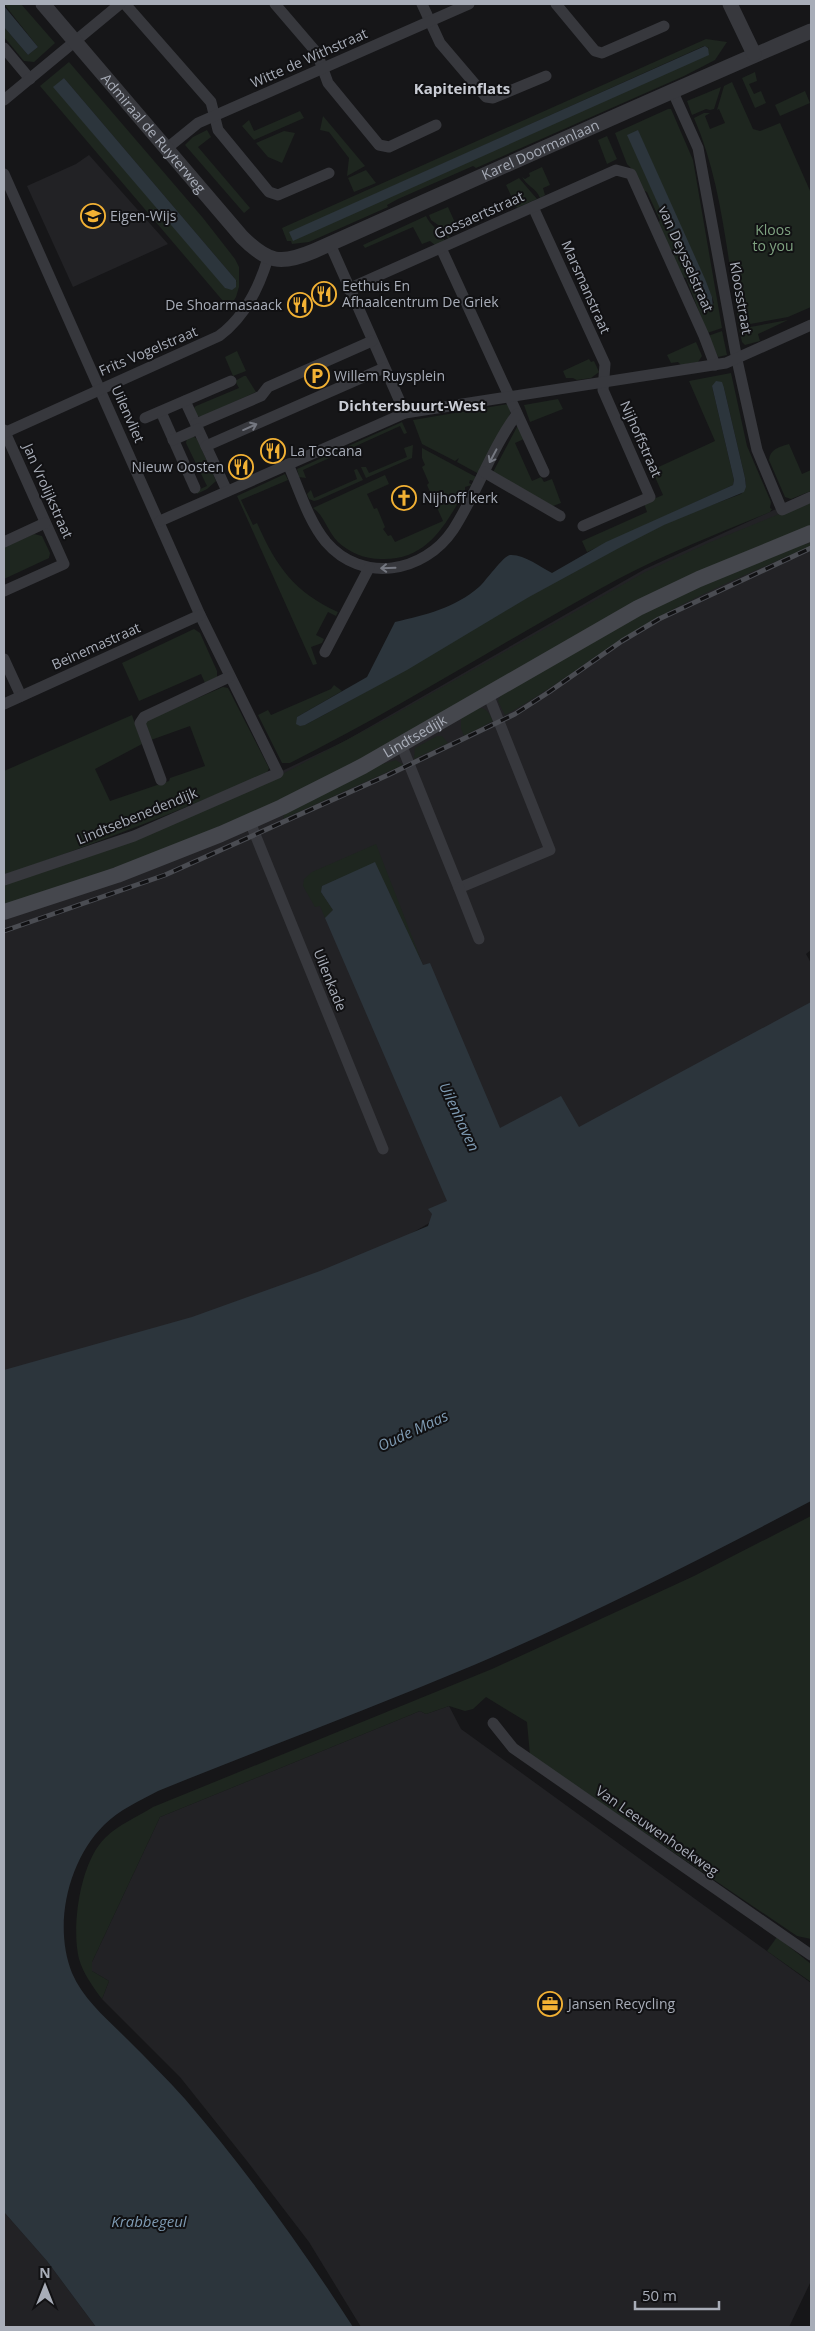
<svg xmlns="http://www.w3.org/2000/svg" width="815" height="2331" font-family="'Open Sans',sans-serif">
  <rect width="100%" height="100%" fill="#161618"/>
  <g fill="#222225">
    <polygon points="89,155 168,244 73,287 27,186 76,164"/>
    <polygon points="811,493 811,950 806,954 811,963 811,1003 320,1286 4,1394 4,886 53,880 345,741 645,569"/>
    <polygon points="449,1706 461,1729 811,1983 811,2281 789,2327 361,2327 309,2242 247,2161 180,2077 102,1999 109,1981 92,1971 92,1962 160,1817 420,1711 426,1714"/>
    <polygon points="4,2212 47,2261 96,2327 4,2327"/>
  </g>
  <g fill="#1e261f" fill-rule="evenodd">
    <polygon points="4,4 21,4 55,43 34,62 24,61 4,37 4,27 28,55 38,47"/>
    <path d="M706,39L727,42L715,60L684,76L476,168L473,166L398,199L387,205L388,207L309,242L292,244L291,241H287L282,228ZM704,46L709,48L289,233Z"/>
    <path d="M69,62L203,218L235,259L239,267V287L236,297L229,308L40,86ZM64,78L236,280L237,282L101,140L54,87Z"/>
    <polygon points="755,72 757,81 749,84 754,94 761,91 766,103 755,108 742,78"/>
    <path d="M732,82L753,129L760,131L780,123L811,193V307L788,317L739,326C727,257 722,182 694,118L704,113H710L705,116L710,129L725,123L719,109L717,110L724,86Z"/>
    <polygon points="721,87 714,109 710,110 706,109 692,115 687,101"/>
    <polygon points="805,91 810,103 780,116 775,105"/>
    <path d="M668,109H671L693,160L722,328L707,333L686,278L682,277L658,224L660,220L647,192L643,190L634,171L627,164L615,133ZM638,131L712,297L714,303L705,308L628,135Z"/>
    <polygon points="300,111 304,118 254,140 242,126 249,120 254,131"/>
    <polygon points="323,116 365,166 347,176 349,158 329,132 320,130"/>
    <polygon points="207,130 211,137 198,147 250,208 244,213 185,145 193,137"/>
    <polygon points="284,131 295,133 282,163 268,157 256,143"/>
    <polygon points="607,136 617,159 607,164 598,140"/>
    <path d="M542,167L550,185L543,188L545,195L540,198C536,188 527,186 522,177L525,179L530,176L529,173Z"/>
    <polygon points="366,170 376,183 354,192 348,178"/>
    <polygon points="519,178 537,199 517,208 506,185"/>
    <polygon points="448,207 457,227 459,226 461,230 448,234 450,238 448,239 441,227 431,220 429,215"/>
    <path d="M426,216C430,225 439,230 445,241L435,245L430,241L422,244L413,227L365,248L363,245Z"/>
    <polygon points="788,320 758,334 760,341 745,345 742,342 739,329"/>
    <polygon points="722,331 727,355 718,357 708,336"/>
    <polygon points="696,342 702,356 698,362 681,365 678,362 671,363 667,355"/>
    <polygon points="237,351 246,371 233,376 225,357"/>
    <polygon points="589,359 591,362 594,361 599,372 591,378 577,380 573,378 566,378 563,371"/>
    <path d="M731,373L747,446L771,502L770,508L772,509L770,512C719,533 667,553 618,579C507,639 402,707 290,763H282L258,715L268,710L271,715L331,689L334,685L342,691L297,717L305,725C426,661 540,584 663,525C688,513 715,504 741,494L746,487L745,478L724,388L712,386L734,480L733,485L587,552L582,541L647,512L644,503L663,495L652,470L715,441L689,381Z"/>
    <polygon points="244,376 246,376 256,392 201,417 197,416 194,408 196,406 239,388 235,381"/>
    <polygon points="558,399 563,409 530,422 524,405"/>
    <polygon points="508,404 511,408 510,414 479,474 457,462 459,458 455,461 422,444 413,420"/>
    <polygon points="402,422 407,433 404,434 400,426 303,470 306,478 299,477 297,469"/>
    <polygon points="518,425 524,439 515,443 532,481 541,477 544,482 552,479 561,503 553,506 492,474"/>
    <polygon points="193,436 197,439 216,481 207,489 197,494 196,491 207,486 186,443 187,438"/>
    <path d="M789,444L802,474L811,470V491L791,499L785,497L769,460C770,449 779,447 789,444Z"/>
    <polygon points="413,445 412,458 366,478 361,467 366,467 369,473 407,457 404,448"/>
    <path d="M422,448L476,477L474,481L470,480L469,483L472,485L465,487V491C445,525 428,559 384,559C367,560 350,553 338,542C328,532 324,515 313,508L385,475L389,484L367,494L374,509L377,508L385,527L383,529L388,536L391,535L395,542L443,521L427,485L429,483L422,467L425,465L422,458Z"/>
    <polygon points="357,469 363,480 318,500 314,501 309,499 307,494 311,490 314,498 357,479 354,470"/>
    <path d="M285,474L288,480L241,500L253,525L257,523C276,566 294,592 338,612L336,616L328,612L316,635L324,639L322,643L311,647L317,664L313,665L237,496Z"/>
    <polygon points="811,501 811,526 299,792 162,851 4,906 4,883 273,779 388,718 645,572 708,543"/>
    <polygon points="34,534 42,536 50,553 49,558 4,579 4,547"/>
    <path d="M811,543V546C752,572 688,598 633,632C589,659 550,691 505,715L498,701L502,693L660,604L797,546Z"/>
    <polygon points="194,629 200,633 217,671 217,677 205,683 201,674 139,701 122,663"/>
    <path d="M223,687L228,688L269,768L267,773C180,811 93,845 4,875V771L132,715L142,744L95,769L110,801L169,781L170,778L205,766L190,726L151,740L145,725L147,720Z"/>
    <path d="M477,708C487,707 489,713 493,721L464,736L461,728V718Z"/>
    <polygon points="437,736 442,736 448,743 414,759 415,748"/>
    <polygon points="396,760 403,765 283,819 284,815 372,767"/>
    <polygon points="376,844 423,965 375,863 322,886 321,892 333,910 325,918 320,906 315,907 303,886 304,879 312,872"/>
    <path d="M811,1516V1939L797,1936L530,1755L527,1722L486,1697L473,1709L465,1711L449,1706L426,1714L420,1711L160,1817L92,1962V1971L109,1981L102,1999C93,1987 83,1973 79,1959C71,1927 80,1862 105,1838C118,1825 137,1817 153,1807L492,1669L694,1576Z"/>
    <polygon points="777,1937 811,1964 811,1982 767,1951"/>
  </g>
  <g fill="#2c353c">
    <polygon points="4,6 38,47 28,55 4,27"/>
    <polygon points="705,46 708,48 709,55 293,241 289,232"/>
    <polygon points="64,78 236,280 236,287 232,290 225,288 53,87"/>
    <polygon points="638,130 705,279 712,297 713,308 708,310 703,304 627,135"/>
    <path d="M716,381L722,382L724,388L745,478L746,487L744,492L664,525L619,548L529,597L407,670L305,725L300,726L296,724L297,717L367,677L395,622C425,615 455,608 479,587C486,581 503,556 510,555C524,554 540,567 552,573L606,542L733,485L734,480L712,386Z"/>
    <path d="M375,862L423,965L430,963L500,1128L561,1096L579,1127L811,1002V1501C701,1559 589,1616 474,1665C370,1709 263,1748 158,1791C139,1801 119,1810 104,1825C68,1861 53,1925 72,1973C83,1999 107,2019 127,2039C147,2059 166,2078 185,2099C247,2171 302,2248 353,2327H96L47,2261L4,2212V1370L192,1317L320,1271L428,1226L432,1214L428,1209L447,1201L325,918L333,910L321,892L322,886Z"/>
  </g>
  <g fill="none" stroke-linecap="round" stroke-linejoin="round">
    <g stroke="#37383d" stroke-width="11">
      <polyline points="125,4 211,102 218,130 269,192 278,195 329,173"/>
      <polyline points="275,4 317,53 328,83 379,145 389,147 436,125"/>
      <polyline points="422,4 440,43 486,97 493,98 546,76"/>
      <polyline points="556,4 595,51 602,53 664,26"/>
      <polyline points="4,48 30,79"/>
      <polyline points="672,90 698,148 737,360 757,450 782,510 811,497"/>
      <polyline points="4,100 120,4"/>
      <polyline points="166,149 198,123 469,4"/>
      <polyline points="4,174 200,615 278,773 134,836 4,880"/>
      <polyline points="533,207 605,364 603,390 650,497 583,526"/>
      <polyline points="330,244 405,413"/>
      <polyline points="441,248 544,472"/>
      <polyline points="348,289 616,170 631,174 704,336 715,365"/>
      <polyline points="185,401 227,491"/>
      <polyline points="161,412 195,488"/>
      <polyline points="145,418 231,381"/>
      <polyline points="196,424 261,396 268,387 372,341"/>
      <polyline points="4,430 64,564 4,591"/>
      <path d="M4,433L219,336C245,317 259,288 268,258"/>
      <polyline points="173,440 198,429"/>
      <polyline points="206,446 384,368"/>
      <path d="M288,464C299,489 308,520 326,542C362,584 424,573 453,530C477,493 491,449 517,414"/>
      <polyline points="484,472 560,516"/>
      <polyline points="160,521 405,413 726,363 811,325"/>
      <polyline points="4,542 45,523"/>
      <polyline points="325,652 369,568"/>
      <polyline points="4,659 21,696"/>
      <polyline points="4,704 200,615"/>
      <polyline points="401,744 459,888 550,850 488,694"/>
      <polyline points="161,780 140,723 144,717 229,677"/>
      <polyline points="250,822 383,1149"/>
      <polyline points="459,888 479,939"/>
      <polyline points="493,1723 513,1748 811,1955"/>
    </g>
    <g stroke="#37383d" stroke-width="15">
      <path id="s1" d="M43,4L242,237C268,263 281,265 314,251C480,177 645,102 811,31"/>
      <polyline points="730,4 754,54"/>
    </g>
    <path stroke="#45474d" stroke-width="16" id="s2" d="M4,912L117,875L221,834L282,807L363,766L638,608L699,579L811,533"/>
    <defs>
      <polyline id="rail" points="4,931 165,875 388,775 515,714 549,692 622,641 659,619 811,548"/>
    </defs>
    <use href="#rail" stroke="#4a4c52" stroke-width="5"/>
    <use href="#rail" stroke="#111113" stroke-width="3" stroke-dasharray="9" stroke-linecap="butt"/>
  </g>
  <defs><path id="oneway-shaft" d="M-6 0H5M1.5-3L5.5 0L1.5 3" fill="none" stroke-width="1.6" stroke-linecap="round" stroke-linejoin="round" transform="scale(1.25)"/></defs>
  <g stroke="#757881">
    <use href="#oneway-shaft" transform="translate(250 427) rotate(-24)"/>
    <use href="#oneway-shaft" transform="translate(493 456) rotate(118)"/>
    <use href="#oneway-shaft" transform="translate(388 568) rotate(178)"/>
  </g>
  <defs>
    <symbol id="school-ring" viewBox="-11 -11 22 22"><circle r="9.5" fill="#111113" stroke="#f2b134" stroke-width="1.5"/><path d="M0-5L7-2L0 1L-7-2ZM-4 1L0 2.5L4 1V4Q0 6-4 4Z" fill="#f2b134"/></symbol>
    <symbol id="restaurant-ring" viewBox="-11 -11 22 22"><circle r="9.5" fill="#111113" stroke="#f2b134" stroke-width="1.5"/><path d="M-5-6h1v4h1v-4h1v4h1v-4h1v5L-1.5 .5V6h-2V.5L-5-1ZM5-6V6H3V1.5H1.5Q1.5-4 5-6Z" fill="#f2b134"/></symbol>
    <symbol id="parking-ring" viewBox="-11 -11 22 22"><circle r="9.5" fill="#111113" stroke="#f2b134" stroke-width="1.5"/><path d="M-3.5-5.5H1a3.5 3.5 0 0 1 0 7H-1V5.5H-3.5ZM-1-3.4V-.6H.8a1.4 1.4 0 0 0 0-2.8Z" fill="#f2b134"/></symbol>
    <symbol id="church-ring" viewBox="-11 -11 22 22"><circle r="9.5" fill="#111113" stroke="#f2b134" stroke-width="1.5"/><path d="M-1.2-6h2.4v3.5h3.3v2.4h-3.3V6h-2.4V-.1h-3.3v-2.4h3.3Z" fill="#f2b134"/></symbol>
    <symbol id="office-ring" viewBox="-11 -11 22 22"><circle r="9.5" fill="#111113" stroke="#f2b134" stroke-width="1.5"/><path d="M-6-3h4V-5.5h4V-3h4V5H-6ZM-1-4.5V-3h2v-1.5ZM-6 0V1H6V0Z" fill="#f2b134"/></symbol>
  </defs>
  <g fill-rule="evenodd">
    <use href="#school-ring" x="79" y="202" width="28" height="28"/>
    <use href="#restaurant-ring" x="310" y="280" width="28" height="28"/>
    <use href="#restaurant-ring" x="286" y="291" width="28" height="28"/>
    <use href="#parking-ring" x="303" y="362" width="28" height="28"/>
    <use href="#restaurant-ring" x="259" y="437" width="28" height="28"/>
    <use href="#restaurant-ring" x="227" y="453" width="28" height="28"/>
    <use href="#church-ring" x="390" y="484" width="28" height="28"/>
    <use href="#office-ring" x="536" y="1990" width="28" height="28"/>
  </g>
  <g text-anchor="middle" stroke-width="4" stroke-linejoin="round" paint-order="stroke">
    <g font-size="14" fill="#a8adb8" stroke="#111113">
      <text transform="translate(309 58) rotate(-24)" y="5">Witte de Withstraat</text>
      <text dy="5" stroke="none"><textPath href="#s1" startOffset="170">Admiraal de Ruyterweg</textPath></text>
      <text dy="5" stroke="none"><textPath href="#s1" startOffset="635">Karel Doormanlaan</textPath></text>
      <text transform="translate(479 215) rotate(-24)" y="5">Gossaertstraat</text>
      <text transform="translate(686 259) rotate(66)" y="5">van Deysselstraat</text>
      <text transform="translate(586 287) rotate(66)" y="5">Marsmanstraat</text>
      <text transform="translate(741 298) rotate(80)" y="5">Kloosstraat</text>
      <text transform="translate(148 351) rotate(-23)" y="5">Frits Vogelstraat</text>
      <text transform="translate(128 414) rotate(66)" y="5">Uilenvliet</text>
      <text transform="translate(641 439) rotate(66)" y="5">Nijhoffstraat</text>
      <text transform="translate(48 491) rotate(66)" y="5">Jan Vrolijkstraat</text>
      <text transform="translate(96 646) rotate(-24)" y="5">Beinemastraat</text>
      <text dy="5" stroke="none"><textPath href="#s2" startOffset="448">Lindtsedijk</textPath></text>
      <text transform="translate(137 816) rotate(-22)" y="5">Lindtsebenedendijk</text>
      <text transform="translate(330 980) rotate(68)" y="5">Uilenkade</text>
      <text transform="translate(657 1831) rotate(35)" y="5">Van Leeuwenhoekweg</text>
    </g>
    <g font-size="14" fill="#a8adb8" stroke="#111113" text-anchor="start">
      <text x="110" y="221">Eigen-Wijs</text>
      <text x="342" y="291">Eethuis En<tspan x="342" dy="16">Afhaalcentrum De Griek</tspan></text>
      <text x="282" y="310" text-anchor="end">De Shoarmasaack</text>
      <text x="334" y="381">Willem Ruysplein</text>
      <text x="290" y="456">La Toscana</text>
      <text x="224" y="472" text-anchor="end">Nieuw Oosten</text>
      <text x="422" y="503">Nijhoff kerk</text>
      <text x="568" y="2009">Jansen Recycling</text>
    </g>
    <g font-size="14" fill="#7fa381" stroke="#111113">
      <text x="773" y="235">Kloos<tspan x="773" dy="16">to you</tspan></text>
    </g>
    <g font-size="15" font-weight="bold" fill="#c9ccd4" stroke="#111113">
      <text x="462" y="94">Kapiteinflats</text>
      <text x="412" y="411">Dichtersbuurt-West</text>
    </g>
    <g font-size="15" font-style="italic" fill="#7f9bb3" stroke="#111113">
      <text transform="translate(459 1117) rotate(65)" y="5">Uilenhaven</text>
      <text transform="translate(413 1431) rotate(-25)" y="5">Oude Maas</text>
      <text x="149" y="2227">Krabbegeul</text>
    </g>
  </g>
  <rect width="815" height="2331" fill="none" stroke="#a8adb8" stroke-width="10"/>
  <g transform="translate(45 2286)" stroke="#111113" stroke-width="4" paint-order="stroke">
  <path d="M0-4L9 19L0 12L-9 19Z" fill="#a8adb8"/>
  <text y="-8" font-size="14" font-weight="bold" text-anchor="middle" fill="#a8adb8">N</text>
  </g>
  <path d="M635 2301v8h84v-8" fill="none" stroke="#a8adb8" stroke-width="2.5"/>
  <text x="642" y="2301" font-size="15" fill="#a8adb8" stroke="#111113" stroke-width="4" paint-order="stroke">50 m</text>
</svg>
